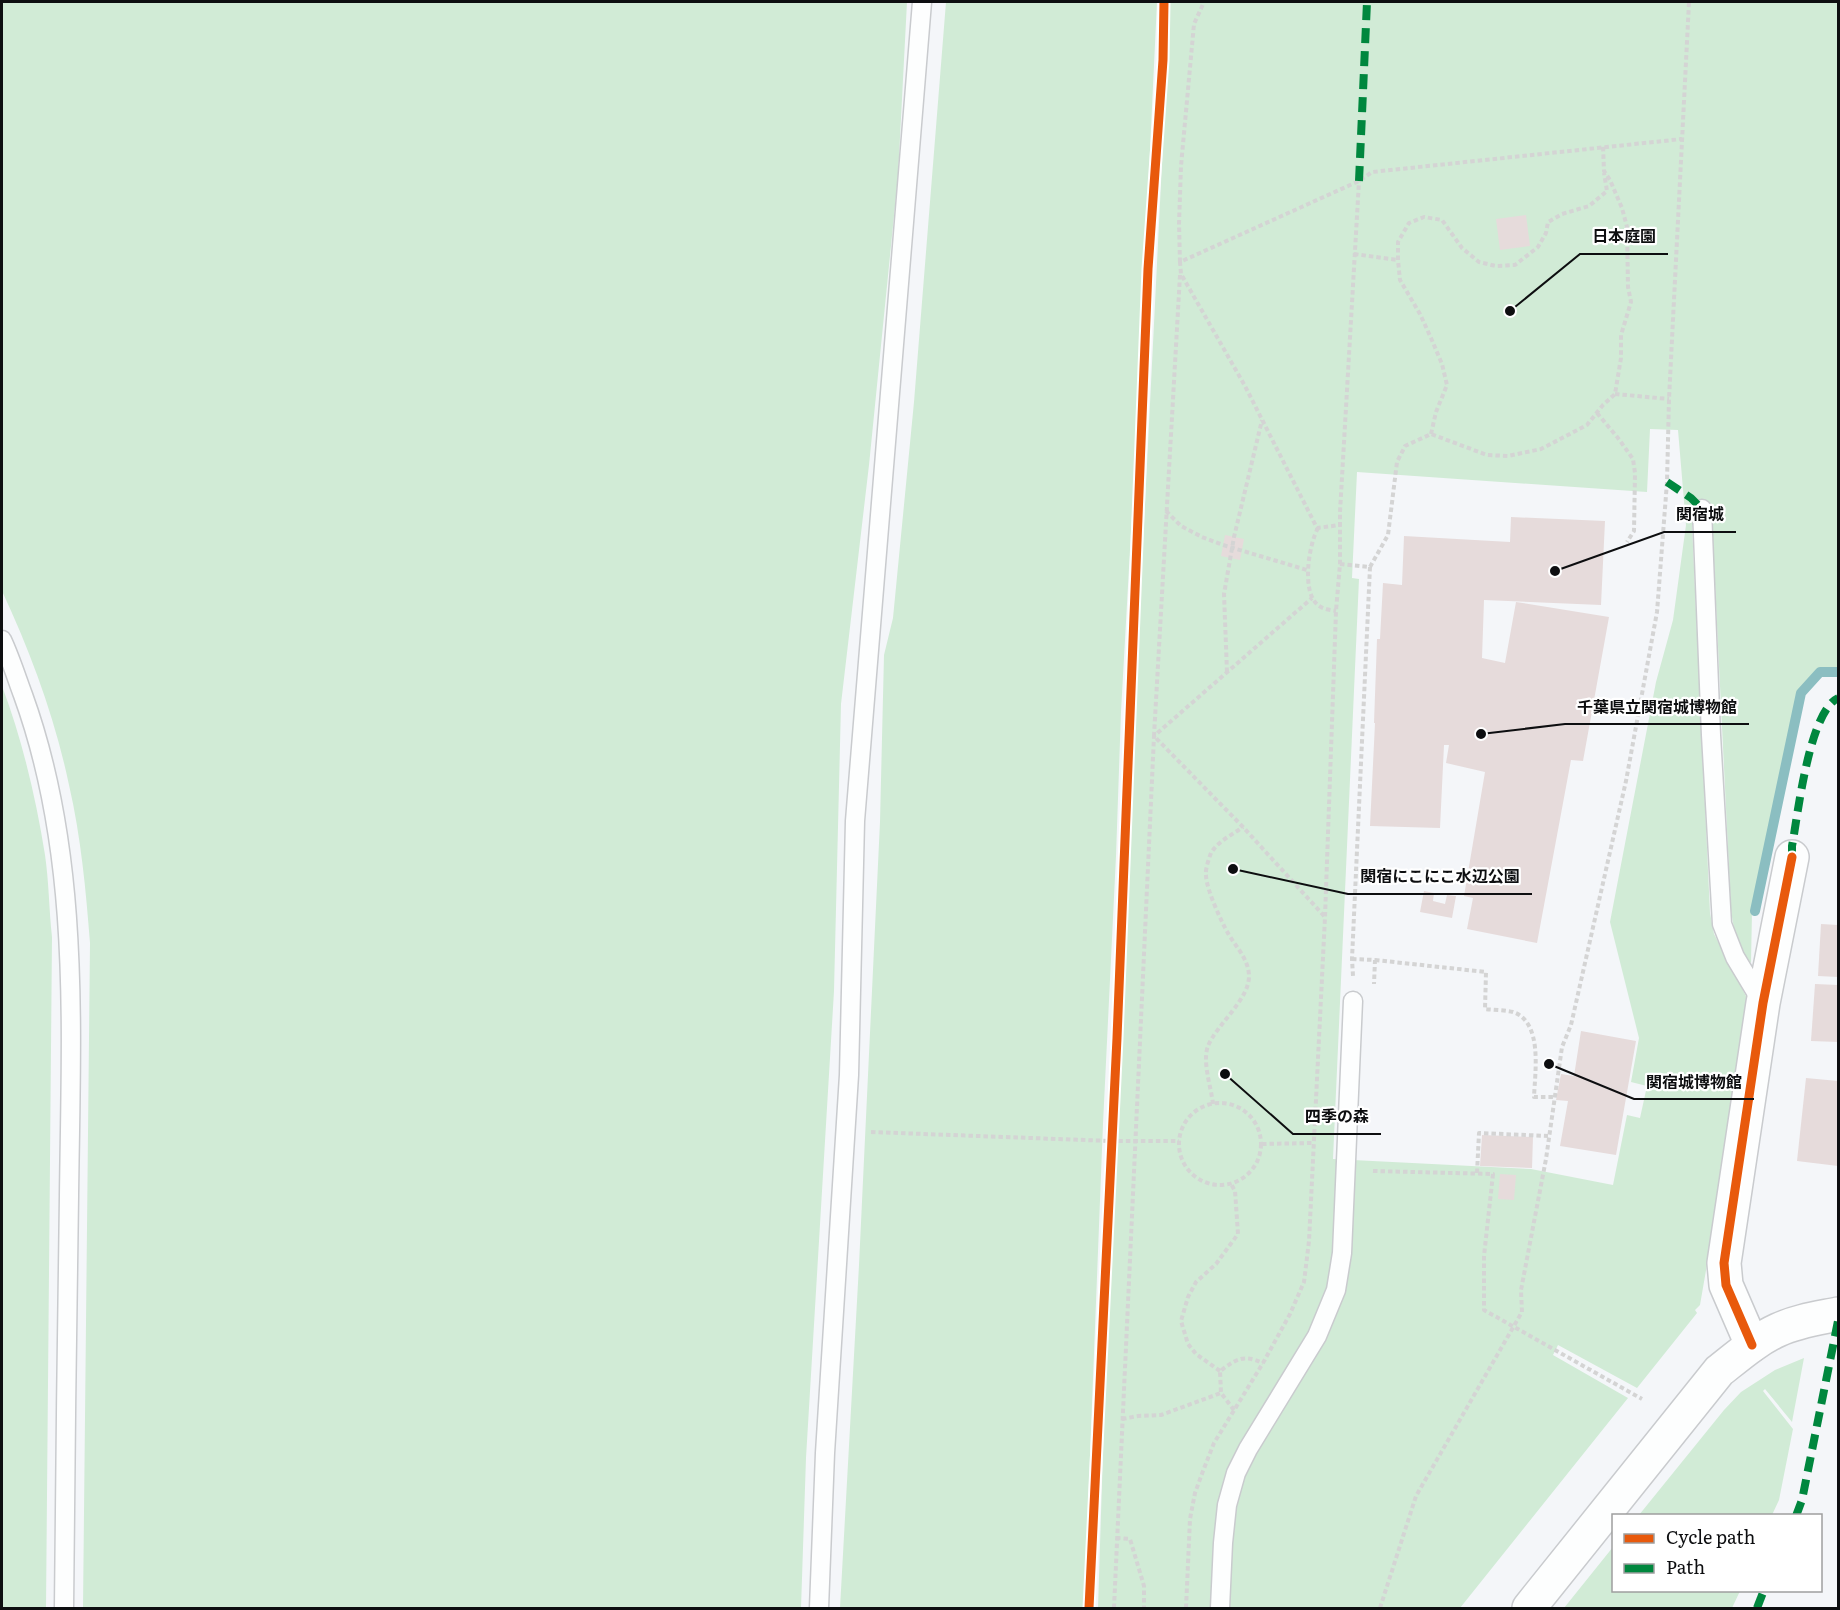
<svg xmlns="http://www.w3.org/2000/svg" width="1840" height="1610" font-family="Literata,'Noto Sans JP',serif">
  <rect width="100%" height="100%" fill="#f4f6f9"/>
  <g fill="#d1ebd6" fill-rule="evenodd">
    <path d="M2,2H907L898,176L869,465L841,704L834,991L806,1458L801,1608H83L90,943C86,891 81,837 69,785C55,718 31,653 2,591Z"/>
    <polygon points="946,2 1157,2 1137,424 1121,712 1116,856 1103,1124 1084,1608 840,1608 859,1265 880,822 884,655 893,618 914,402"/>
    <path d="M1170,2H1838V670H1820L1798,692L1754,912H1752L1751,963C1737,945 1734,932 1731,910L1712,523L1692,525L1710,913L1714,934L1748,1000L1747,1034L1700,1305L1695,1310L1697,1313L1637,1388L1558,1345L1553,1355L1628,1398L1460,1608H1098L1112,1167ZM1650,429L1678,430L1686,525L1673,620L1656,682L1610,922L1639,1038L1631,1082L1647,1086L1640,1118L1627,1115L1613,1185L1531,1169L1333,1159L1359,579L1352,578L1357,472L1647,492Z"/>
    <path d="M2,686C22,739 36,798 45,855C49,882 49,910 52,937L46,1608H2Z"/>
    <polygon points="1804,1358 1792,1422 1765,1389 1763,1391 1793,1429 1779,1500 1772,1515 1639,1515 1724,1410 1741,1392 1775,1370"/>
    <polygon points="1613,1547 1614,1590 1740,1591 1732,1608 1564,1608"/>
  </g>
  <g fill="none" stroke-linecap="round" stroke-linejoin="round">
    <polyline stroke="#8bbec1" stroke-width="10" points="1755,911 1801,693 1820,672 1838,672"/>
  </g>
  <g fill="#e6dbdb">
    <polygon points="1526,215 1530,246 1500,250 1496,219"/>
    <polygon points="1511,517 1605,521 1601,605 1484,600 1482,658 1505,663 1516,602 1609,617 1583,761 1571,760 1537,943 1467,929 1473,898 1464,896 1485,772 1446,763 1449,745 1444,745 1440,828 1370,826 1375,723 1374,723 1377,639 1380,639 1383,583 1402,585 1404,536 1510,542"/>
    <polygon points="1225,535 1244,539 1240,560 1221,556"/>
    <polygon points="1424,891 1434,893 1433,901 1445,904 1447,895 1456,896 1452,918 1420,912"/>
    <polygon points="1821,924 1838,925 1838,977 1818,976"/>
    <polygon points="1815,984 1838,985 1838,1042 1811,1041"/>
    <polygon points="1581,1031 1636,1041 1616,1155 1560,1146 1568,1101 1556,1100 1561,1074 1574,1076"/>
    <polygon points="1806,1078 1838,1081 1838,1166 1797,1161"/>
    <polygon points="1482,1135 1533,1137 1532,1168 1480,1166"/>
    <polygon points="1500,1174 1516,1175 1514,1200 1498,1199"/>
  </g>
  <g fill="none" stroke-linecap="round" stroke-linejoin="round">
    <defs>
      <g id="service">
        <polyline points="1702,509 1711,735 1722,924 1735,957 1762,1002"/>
        <path d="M2,640C10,657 16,676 23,695C81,855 71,1028 69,1196C67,1333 65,1471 64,1608"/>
        <polyline points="819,1608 825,1453 849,1075 855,821 922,2"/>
        <polyline points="1220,1608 1223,1543 1227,1505 1236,1473 1248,1449 1317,1336 1336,1290 1342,1253 1353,1001"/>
      </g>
      <polyline id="minor" points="1752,1345 1726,1285 1724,1263 1763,1003 1792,857"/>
      <path id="tertiary" d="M1529,1608L1719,1371C1738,1356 1756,1340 1778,1330C1797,1321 1819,1318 1838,1314"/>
    </defs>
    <use href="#service" stroke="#c9cbce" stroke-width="21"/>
    <use href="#minor" stroke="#c9cbce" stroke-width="36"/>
    <use href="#tertiary" stroke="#c9cbce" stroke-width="36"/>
    <g stroke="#d4d4d4" stroke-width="4" stroke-dasharray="4.5 3" stroke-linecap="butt">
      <polyline points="1354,254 1398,260"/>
      <polyline points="1180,262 1179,224 1181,166 1194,24 1204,2"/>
      <polyline points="1180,275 1154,736 1243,827 1325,917"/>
      <polyline points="1615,394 1669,399"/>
      <polyline points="1597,413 1618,438 1633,459 1635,473 1634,531 1627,542"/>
      <polyline points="1431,434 1436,412 1447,385 1442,364 1431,338 1420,314 1400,280 1398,260 1398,242 1409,223 1424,217 1442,220 1462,248 1479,262 1496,266 1515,265 1538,247 1546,233 1548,222 1562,214 1589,206 1607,191 1604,173"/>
      <polyline points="1166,511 1181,526 1202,537 1223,545 1307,570"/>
      <polyline points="1340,522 1340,525 1317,528 1245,386 1181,274 1180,262 1359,181 1372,172 1682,139"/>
      <path d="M1318,528C1309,544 1301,592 1318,605C1322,609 1330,610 1336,611"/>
      <polyline points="1340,564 1370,567 1352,959 1353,976"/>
      <polyline points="1370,567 1388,535 1397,462 1405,446 1431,434 1487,455 1508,456 1541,449 1587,425 1603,405 1615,394 1621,358 1621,335 1631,302 1628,287 1627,227 1622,208 1610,180 1604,171 1603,146"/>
      <polyline points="1227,672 1224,594 1234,537 1262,420"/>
      <polyline points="1352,959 1375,960 1374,984"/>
      <path d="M1375,960L1486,972L1485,1009C1494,1010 1504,1010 1513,1012C1543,1022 1535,1072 1534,1097H1553"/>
      <circle cx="1220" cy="1144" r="41"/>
      <path d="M1213,1104C1211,1086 1202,1062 1208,1046C1217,1024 1250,999 1249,975C1248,959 1237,948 1229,935C1222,923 1206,889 1206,875C1205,870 1209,858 1211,853C1218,841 1232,835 1243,827"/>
      <polyline points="871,1132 1111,1141 1179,1141"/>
      <polyline points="1262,1144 1313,1143"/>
      <polyline points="1373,1171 1493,1174 1484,1256 1484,1310 1642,1399"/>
      <polyline points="1477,1173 1479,1133 1548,1136"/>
      <polyline points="1220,1371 1196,1354 1188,1344 1181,1321 1188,1297 1196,1282 1216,1264 1238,1234 1235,1191 1231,1184"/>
      <path d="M1234,1410L1221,1393L1220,1371C1237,1359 1242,1354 1263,1363"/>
      <polyline points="1122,1419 1138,1416 1161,1415 1221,1393"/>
      <polyline points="1116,1538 1130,1539 1144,1586 1144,1608"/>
      <polyline points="1114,1608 1154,736 1312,598"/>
      <polyline points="1186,1608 1190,1519 1195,1493 1203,1471 1214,1443 1263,1363 1290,1314 1304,1282 1309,1241 1325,917 1336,611 1340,564 1340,512 1359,181"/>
      <polyline points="1380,1608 1416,1496 1522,1312 1521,1290 1546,1159 1562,1047 1571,1025 1626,781 1657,612 1667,482 1669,399 1689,2"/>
    </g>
    <use href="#service" stroke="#fdfefe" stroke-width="18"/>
    <use href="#minor" stroke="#fdfefe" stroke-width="33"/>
    <use href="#tertiary" stroke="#fdfefe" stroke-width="33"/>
    <g stroke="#00873e" stroke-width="8" stroke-dasharray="15 8" stroke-linecap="butt">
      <polyline points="1359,181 1367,2"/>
      <polyline points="1667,482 1691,498 1702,509"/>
      <path d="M1792,857V846C1798,814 1809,712 1838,698"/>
      <polyline points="1796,1516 1802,1500 1838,1321"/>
      <polyline points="1757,1608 1764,1590"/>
    </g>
    <defs>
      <g id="cycleway">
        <polyline points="1752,1345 1726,1285 1724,1263 1763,1003 1792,857"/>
        <polyline points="1089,1608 1117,1038 1148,269 1163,60 1164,2"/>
      </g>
    </defs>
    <use href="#cycleway" stroke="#fff" stroke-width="13"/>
    <use href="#cycleway" stroke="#e8590c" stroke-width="9"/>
  </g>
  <path fill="none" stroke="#0d0e10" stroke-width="2" d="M1510 311L1580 254H1668M1555 571L1664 532H1736M1481 734L1565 724H1749M1233 869L1348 894H1532M1549 1064L1634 1099H1754M1225 1074L1293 1134H1381"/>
  <g fill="#0d0e10" stroke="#fff" stroke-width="2">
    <circle cx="1510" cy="311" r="6"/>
    <circle cx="1555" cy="571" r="6"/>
    <circle cx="1481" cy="734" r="6"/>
    <circle cx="1233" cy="869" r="6"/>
    <circle cx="1549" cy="1064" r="6"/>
    <circle cx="1225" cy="1074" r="6"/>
  </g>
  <g font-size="16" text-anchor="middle" font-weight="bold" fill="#0d0e10" stroke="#fff" stroke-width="4.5" stroke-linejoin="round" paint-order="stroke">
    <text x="1624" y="242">日本庭園</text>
    <text x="1700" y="520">関宿城</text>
    <text x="1657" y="713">千葉県立関宿城博物館</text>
    <text x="1440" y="882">関宿にこにこ水辺公園</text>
    <text x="1694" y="1088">関宿城博物館</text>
    <text x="1337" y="1122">四季の森</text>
  </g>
  <rect width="1840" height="1610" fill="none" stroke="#0d0e10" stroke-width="6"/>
  <rect x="1612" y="1514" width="210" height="78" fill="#ffffff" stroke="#9e9f9f" stroke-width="1.5"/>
  <rect x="1624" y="1534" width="30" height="9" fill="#e8590c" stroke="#9e9f9f" stroke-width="1.5"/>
  <text x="1666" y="1544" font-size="18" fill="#0d0e10">Cycle path</text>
  <rect x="1624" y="1564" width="30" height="9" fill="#00873e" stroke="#9e9f9f" stroke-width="1.5"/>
  <text x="1666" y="1574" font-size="18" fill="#0d0e10">Path</text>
</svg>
